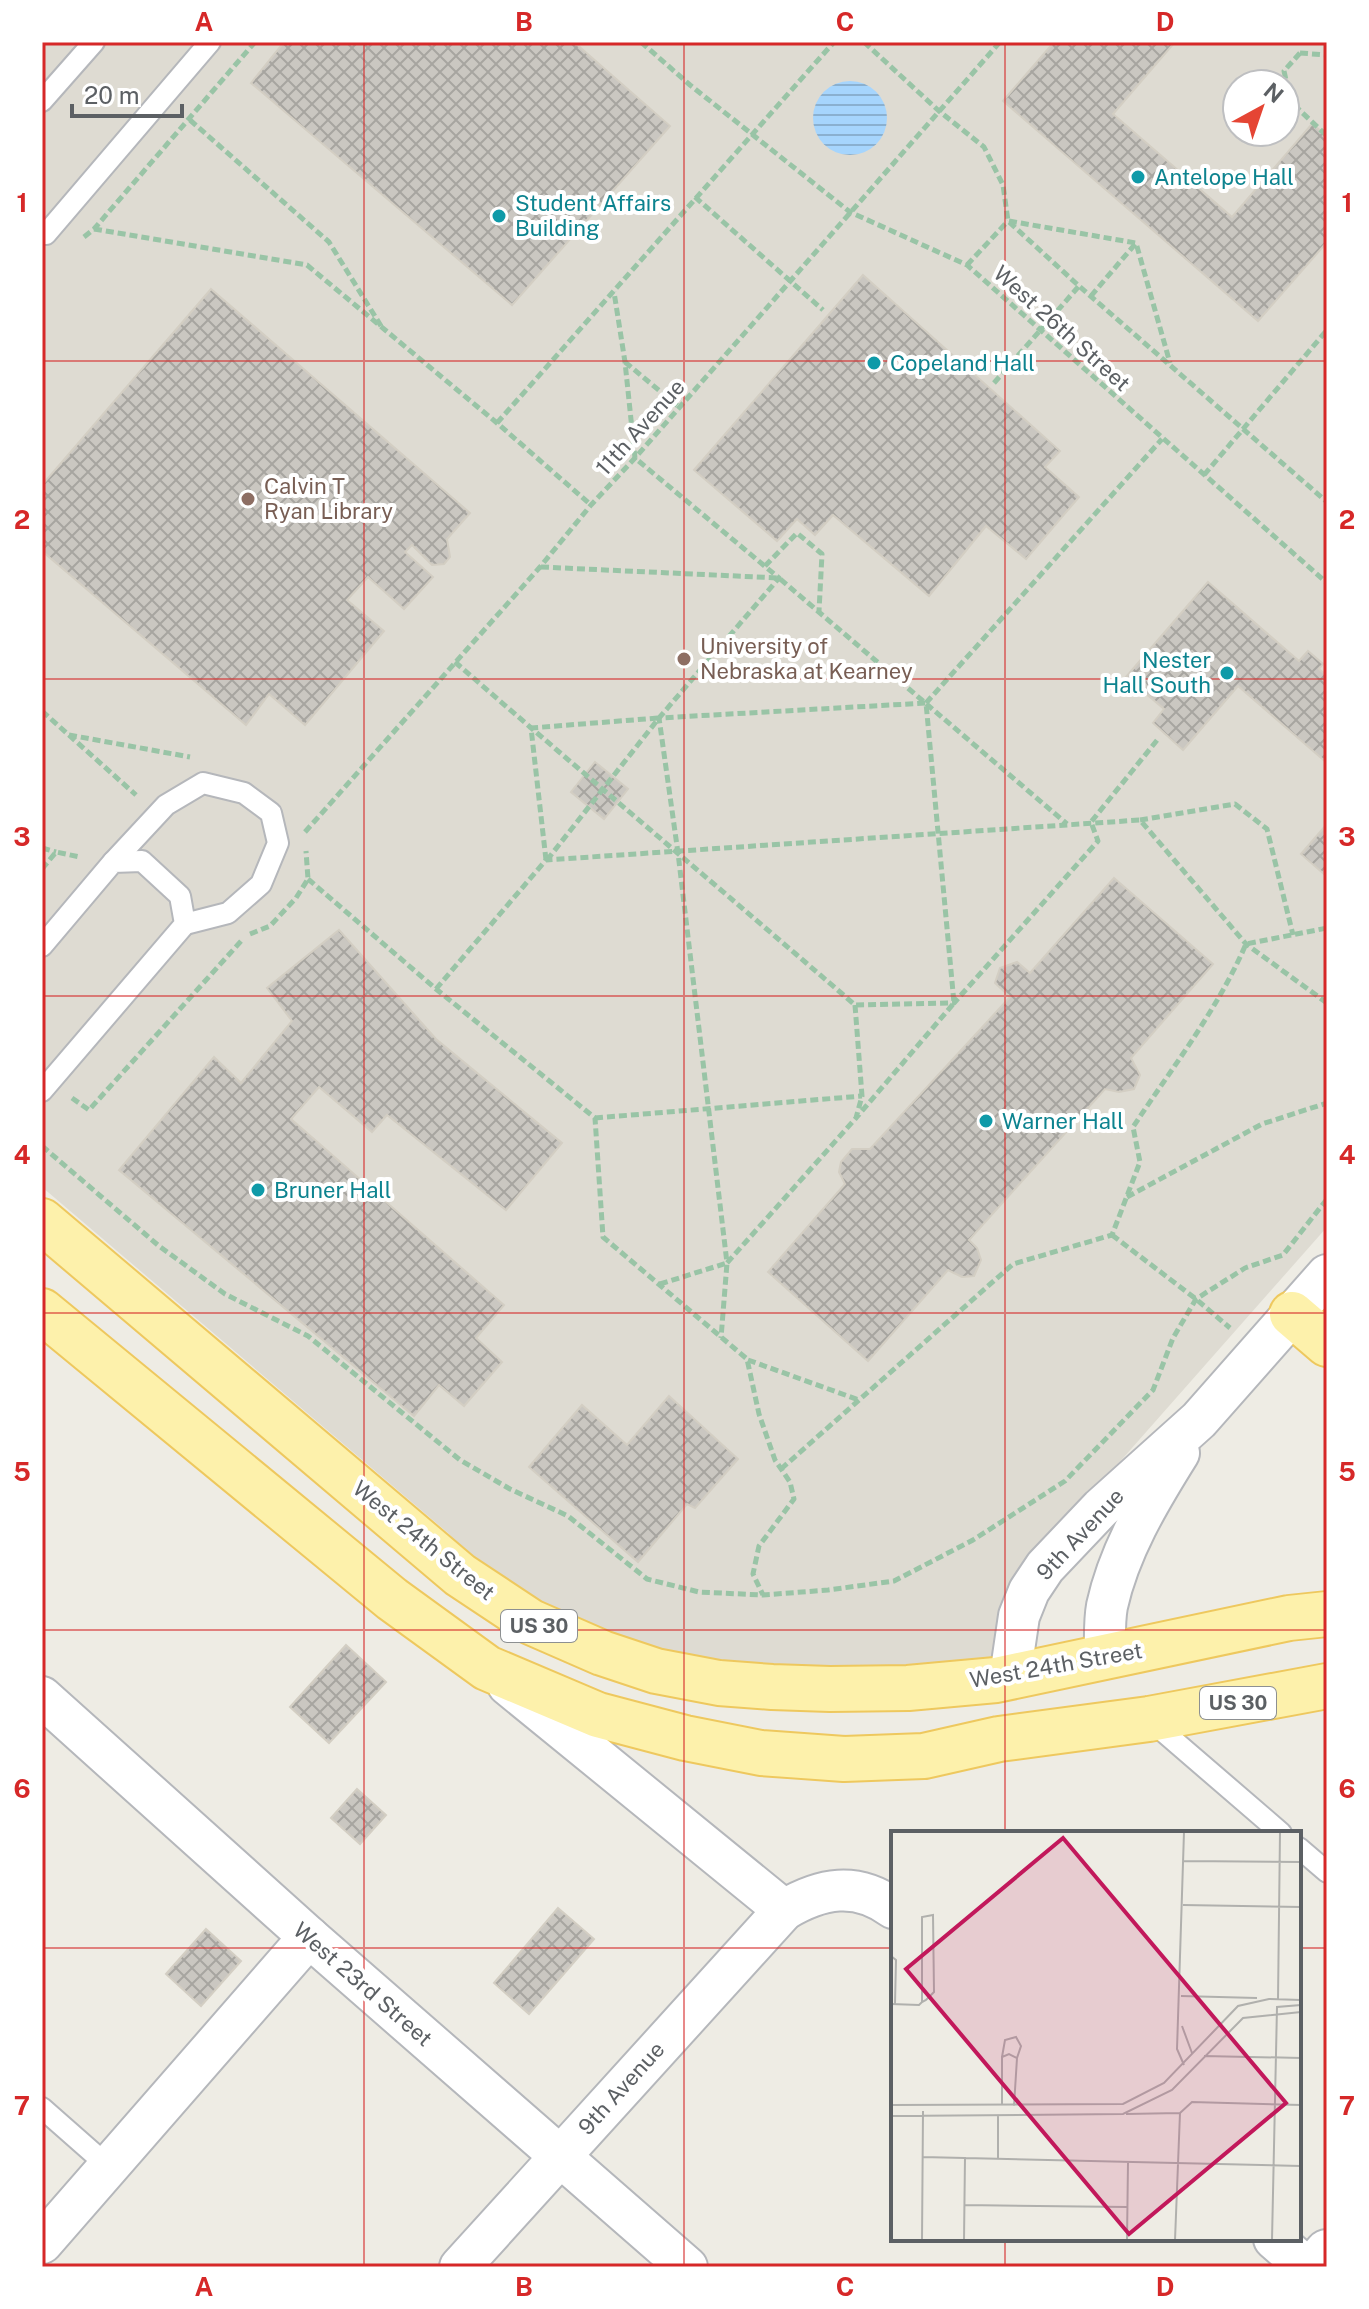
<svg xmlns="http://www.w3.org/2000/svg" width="1369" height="2309" font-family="'Public Sans',sans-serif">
  <defs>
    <pattern id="water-rules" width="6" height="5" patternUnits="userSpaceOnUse" patternTransform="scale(2)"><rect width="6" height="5" fill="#a6d5fd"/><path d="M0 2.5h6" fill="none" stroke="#8ab0d0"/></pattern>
    <pattern id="building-cross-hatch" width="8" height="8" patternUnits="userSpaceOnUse" patternTransform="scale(2)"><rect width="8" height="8" fill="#cac7c1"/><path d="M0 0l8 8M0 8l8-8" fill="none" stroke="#a7a5a0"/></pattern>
  </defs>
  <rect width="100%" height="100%" fill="#eeece4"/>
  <path fill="#dedbd2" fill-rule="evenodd" d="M42,42H1327V1227L1057,1533L1003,1656L953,1666L795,1688L531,1622L448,1533L42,1187ZM1237,84H1285V132H1237Z"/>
  <circle fill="url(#water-rules)" cx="850" cy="118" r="37"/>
  <g fill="url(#building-cross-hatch)" stroke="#d3cec3" stroke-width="2">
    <polygon points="284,42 574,42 670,126 512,305 251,83"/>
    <polygon points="1054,42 1175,42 1113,114 1232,217 1312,124 1327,136 1327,242 1258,321 1003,101"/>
    <polygon points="863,275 1060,451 1045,467 1079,497 1026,559 986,526 929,596 833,515 815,535 797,519 777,541 694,470"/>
    <polygon points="211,289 470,513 447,539 450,557 444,564 432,565 412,545 405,552 433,577 404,609 368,577 347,600 384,631 305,725 269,694 246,725 42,551 42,485"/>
    <polygon points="1208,582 1299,661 1308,651 1323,664 1319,669 1327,676 1327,763 1238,686 1183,750 1153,723 1164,709 1126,677"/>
    <polygon points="595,762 628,789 604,819 571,792"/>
    <polygon points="1327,824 1327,870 1324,874 1301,854"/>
    <polygon points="1114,878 1213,964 1131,1058 1140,1075 1134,1089 1119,1092 1105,1089 969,1240 977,1248 981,1260 974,1276 962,1277 948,1270 868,1361 768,1272 845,1184 839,1172 841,1162 852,1149 870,1149 1010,997 995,983 1000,968 1017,962 1030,973"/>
    <polygon points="339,930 436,1039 562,1143 506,1210 387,1115 372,1132 319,1087 291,1119 504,1305 476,1338 502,1362 464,1406 439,1385 414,1416 119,1170 214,1057 241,1083 292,1021 267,988"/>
    <polygon points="669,1396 738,1459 695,1508 687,1504 638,1562 529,1467 582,1405 627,1445"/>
    <polygon points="346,1645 386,1682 329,1743 290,1707"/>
    <polygon points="357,1789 386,1815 360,1844 331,1818"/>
    <polygon points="558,1908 594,1939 529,2014 494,1983"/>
    <polygon points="206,1929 241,1961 201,2006 166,1974"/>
  </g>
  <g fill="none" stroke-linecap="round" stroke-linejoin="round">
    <defs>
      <g id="service">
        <polyline points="42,101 94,42"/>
        <polyline points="42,234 46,234 210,42"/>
        <polyline points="113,862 166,805 203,783 244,793 271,813 278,843 261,884 228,913 185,924"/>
        <polyline points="42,946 113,862 142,861 180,896 185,924 42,1091"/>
        <polyline points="1151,1721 1281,1833"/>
        <polyline points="1299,1848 1327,1872"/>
        <polyline points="42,2108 109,2167"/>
      </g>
      <g id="minor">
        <path d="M1105,1656C1105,1640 1104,1622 1107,1606C1119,1551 1149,1501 1179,1453"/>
        <polyline points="1010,1677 1019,1616 1029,1591 1045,1567 1101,1508 1199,1420 1327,1275"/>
        <polyline points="508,1685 784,1910"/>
        <polyline points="42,1697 309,1937 687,2267"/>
        <polyline points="1274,2239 1306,2267"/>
        <polyline points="42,2243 309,1937"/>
        <path d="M460,2267L784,1910C821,1888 856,1881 893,1908"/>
      </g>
      <polyline id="tertiary" points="1314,2267 1327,2252"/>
      <g id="primary">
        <polyline points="42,1221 460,1575 531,1622 602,1653 656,1671 719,1683 772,1687 830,1689 908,1688 996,1680 1289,1618 1327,1614"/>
        <polyline points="42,1311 392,1599 487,1668 598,1715 685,1738 761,1753 844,1759 924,1756 999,1739 1149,1719 1327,1686"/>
        <polyline points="1292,1314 1327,1344"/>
      </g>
    </defs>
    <use href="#service" stroke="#b5b7bb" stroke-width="24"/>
    <use href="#minor" stroke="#b5b7bb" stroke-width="44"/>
    <use href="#tertiary" stroke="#b5b7bb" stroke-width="48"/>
    <use href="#primary" stroke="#eec85e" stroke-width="48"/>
    <g stroke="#99c4a6" stroke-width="5" stroke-dasharray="8 4" stroke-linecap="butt">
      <polyline points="641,42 690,85 850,212 967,265 1327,583"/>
      <polyline points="864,42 939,111 984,147 1003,185 1008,221 1079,286 1327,502"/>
      <polyline points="1300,53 1284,71 1291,102 1327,136"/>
      <polyline points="1300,53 1327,55"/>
      <polyline points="190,120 329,242 381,326"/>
      <polyline points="695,197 823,310"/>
      <polyline points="1009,221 1136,243 1170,363"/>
      <polyline points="94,229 307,265 497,423 591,505"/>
      <polyline points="84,237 94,229 255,42"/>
      <polyline points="967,265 1008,221"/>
      <polyline points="1091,296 1136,243"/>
      <polyline points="625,362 679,407"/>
      <polyline points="994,383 1079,286"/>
      <polyline points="497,423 834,42"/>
      <polyline points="1204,475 1327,330"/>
      <polyline points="765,566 797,533 822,554 819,611"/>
      <polyline points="541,567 779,578 1067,824"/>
      <path d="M455,662C587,777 722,890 855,1005L954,1003L1098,841L1091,822L1158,739"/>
      <polyline points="926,703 1162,439"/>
      <polyline points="42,711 136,795"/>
      <polyline points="69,735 190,757"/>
      <polyline points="1140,820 1235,804 1267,829 1293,935"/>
      <polyline points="305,832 540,567 591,505 635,458 1000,42"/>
      <polyline points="42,848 56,852"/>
      <polyline points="546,860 531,728 658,718"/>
      <polyline points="547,860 659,718 779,578 635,458 625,362 614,292"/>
      <polyline points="42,869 56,852 80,857"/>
      <polyline points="308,879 436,989 595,1118 603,1237 747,1359 759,1414 775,1460 790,1482 794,1499 759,1546 753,1574 763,1595"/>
      <polyline points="250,934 270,926 296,898 308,879 306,851"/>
      <polyline points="436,989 546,860 1140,820 1246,944 1327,1003"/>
      <polyline points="855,1005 862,1096 856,1118 727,1263 678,853 659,718 926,703 954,1003 856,1118"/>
      <polyline points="72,1098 89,1110 242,940"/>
      <polyline points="595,1118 862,1096"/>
      <polyline points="42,1146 159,1246 225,1294 308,1336 460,1460 510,1489 568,1516 647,1579 699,1592 763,1595 828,1590 894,1581 973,1540 1065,1481 1153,1390 1173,1338 1196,1299 1245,1268 1283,1255 1327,1199"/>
      <polyline points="1127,1197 1262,1124 1327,1103"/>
      <polyline points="1112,1235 1196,1299 1230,1328"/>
      <polyline points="660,1284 727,1263 721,1338"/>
      <polyline points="748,1360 859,1400"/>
      <path d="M781,1469L1013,1264L1112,1235L1140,1162L1133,1127C1172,1068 1218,1009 1246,944L1327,928"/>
    </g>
    <use href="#service" stroke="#fff" stroke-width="20"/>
    <use href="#minor" stroke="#fff" stroke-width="40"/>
    <use href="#tertiary" stroke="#fff" stroke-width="44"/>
    <use href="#primary" stroke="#fdf1ab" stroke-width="44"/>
  </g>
  <path fill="none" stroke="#d62828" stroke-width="2" stroke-opacity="0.55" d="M364,42V2267M684,42V2267M1005,42V1833M42,361H1327M42,679H1327M42,996H1327M42,1313H1327M42,1630H1327M42,1948H893M1299,1948H1327M1005,2239V2267"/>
  <g fill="#0f9aa8" stroke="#fff" stroke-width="3">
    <circle cx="1138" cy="177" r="8"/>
    <circle cx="499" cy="216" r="8"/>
    <circle cx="874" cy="363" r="8"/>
    <circle cx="1227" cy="673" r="8"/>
    <circle cx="986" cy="1121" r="8"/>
    <circle cx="258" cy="1190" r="8"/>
  </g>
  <g fill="#8d6e63" stroke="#fff" stroke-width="3">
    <circle cx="248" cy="499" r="8"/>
    <circle cx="684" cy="659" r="8"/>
  </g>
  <g text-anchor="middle" stroke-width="8" stroke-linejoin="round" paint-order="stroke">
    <g fill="#fff" stroke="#8d9092" stroke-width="2">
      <rect x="501" y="1610" width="76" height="32" rx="6"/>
      <rect x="1200" y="1687" width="76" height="32" rx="6"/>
    </g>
    <g font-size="20" font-weight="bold" fill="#5c6064">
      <text x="539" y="1633">US 30</text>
      <text x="1238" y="1710">US 30</text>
    </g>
    <g font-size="22" fill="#0d838f" stroke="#fff" text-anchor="start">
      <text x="1154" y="185">Antelope Hall</text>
      <text x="515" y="211">Student Affairs<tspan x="515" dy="25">Building</tspan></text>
      <text x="890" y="371">Copeland Hall</text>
      <text x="1211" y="668" text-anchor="end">Nester<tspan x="1211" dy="25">Hall South</tspan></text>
      <text x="1002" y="1129">Warner Hall</text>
      <text x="274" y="1198">Bruner Hall</text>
    </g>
    <g font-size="22" fill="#5c6064" stroke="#fff">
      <text transform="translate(1062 328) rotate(42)" y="8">West 26th Street</text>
      <text transform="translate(640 427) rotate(-48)" y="8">11th Avenue</text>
      <text transform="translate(1080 1534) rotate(-47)" y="8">9th Avenue</text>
      <text transform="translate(424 1540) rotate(39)" y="8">West 24th Street</text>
      <text transform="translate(1056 1665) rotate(-10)" y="8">West 24th Street</text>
      <text transform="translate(363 1984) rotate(41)" y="8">West 23rd Street</text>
      <text transform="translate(621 2088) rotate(-48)" y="8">9th Avenue</text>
    </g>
    <g font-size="22" fill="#785e54" stroke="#fff" text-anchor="start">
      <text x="264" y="494">Calvin T<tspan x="264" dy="25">Ryan Library</tspan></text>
      <text x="700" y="654">University of<tspan x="700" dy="25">Nebraska at Kearney</tspan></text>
    </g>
  </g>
  <g transform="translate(891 1831)">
    <rect width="410" height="410" fill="#eeece4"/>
    <path fill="none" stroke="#b0b0ad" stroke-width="2" d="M293,30L410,31M292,74L410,76M0,125L5,129L4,173M290,165L366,167M387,168L389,1M0,173L28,174L31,171L35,169L43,161L42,84L31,86V171M291,195L301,222M313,225L410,227M111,226L114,209L125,206L130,215L126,227M293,234L286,218L293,1M0,274L232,273L273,252L347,175L378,168L410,169M111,274V226L118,223L126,227L123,275M289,282L301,271L410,274M235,283L289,282M0,285L232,283L281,259L352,187L410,181M107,285V327M31,326L410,335M73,374L236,376M31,409L32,280M73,409L74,326M236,409L237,331M284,409L289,282M381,409L386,176L410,174"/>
    <path fill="#c2185b" fill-opacity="0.15" stroke="#c2185b" stroke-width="4" d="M172,7L395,272L238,403L15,138Z"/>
    <rect width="410" height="410" fill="none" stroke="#5c6064" stroke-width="4"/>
  </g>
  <rect width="1369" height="2309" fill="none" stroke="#ffffff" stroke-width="88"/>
  <g transform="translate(1261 108) rotate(40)"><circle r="38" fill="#ffffff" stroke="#bebfc1" stroke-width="2"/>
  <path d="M0-6L14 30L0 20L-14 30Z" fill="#e54534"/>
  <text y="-12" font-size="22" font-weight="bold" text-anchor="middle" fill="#5c6064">N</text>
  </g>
  <path d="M72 104v12h110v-12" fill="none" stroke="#5c6064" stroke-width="4"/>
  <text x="84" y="104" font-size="24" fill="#5c6064" stroke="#ffffff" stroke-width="6" paint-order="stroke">20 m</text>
  <rect x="44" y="44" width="1281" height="2221" fill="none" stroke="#d62828" stroke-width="3"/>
  <g font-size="26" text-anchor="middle" font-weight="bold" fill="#d62828">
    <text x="204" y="31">A</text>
    <text x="524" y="31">B</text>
    <text x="845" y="31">C</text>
    <text x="1165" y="31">D</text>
    <text x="22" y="212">1</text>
    <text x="1347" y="212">1</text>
    <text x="22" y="529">2</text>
    <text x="1347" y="529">2</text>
    <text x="22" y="846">3</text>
    <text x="1347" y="846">3</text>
    <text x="22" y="1164">4</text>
    <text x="1347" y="1164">4</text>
    <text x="22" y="1481">5</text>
    <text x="1347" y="1481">5</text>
    <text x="22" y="1798">6</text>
    <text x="1347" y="1798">6</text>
    <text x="22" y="2115">7</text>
    <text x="1347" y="2115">7</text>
    <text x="204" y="2296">A</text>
    <text x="524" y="2296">B</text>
    <text x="845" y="2296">C</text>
    <text x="1165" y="2296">D</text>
  </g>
</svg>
